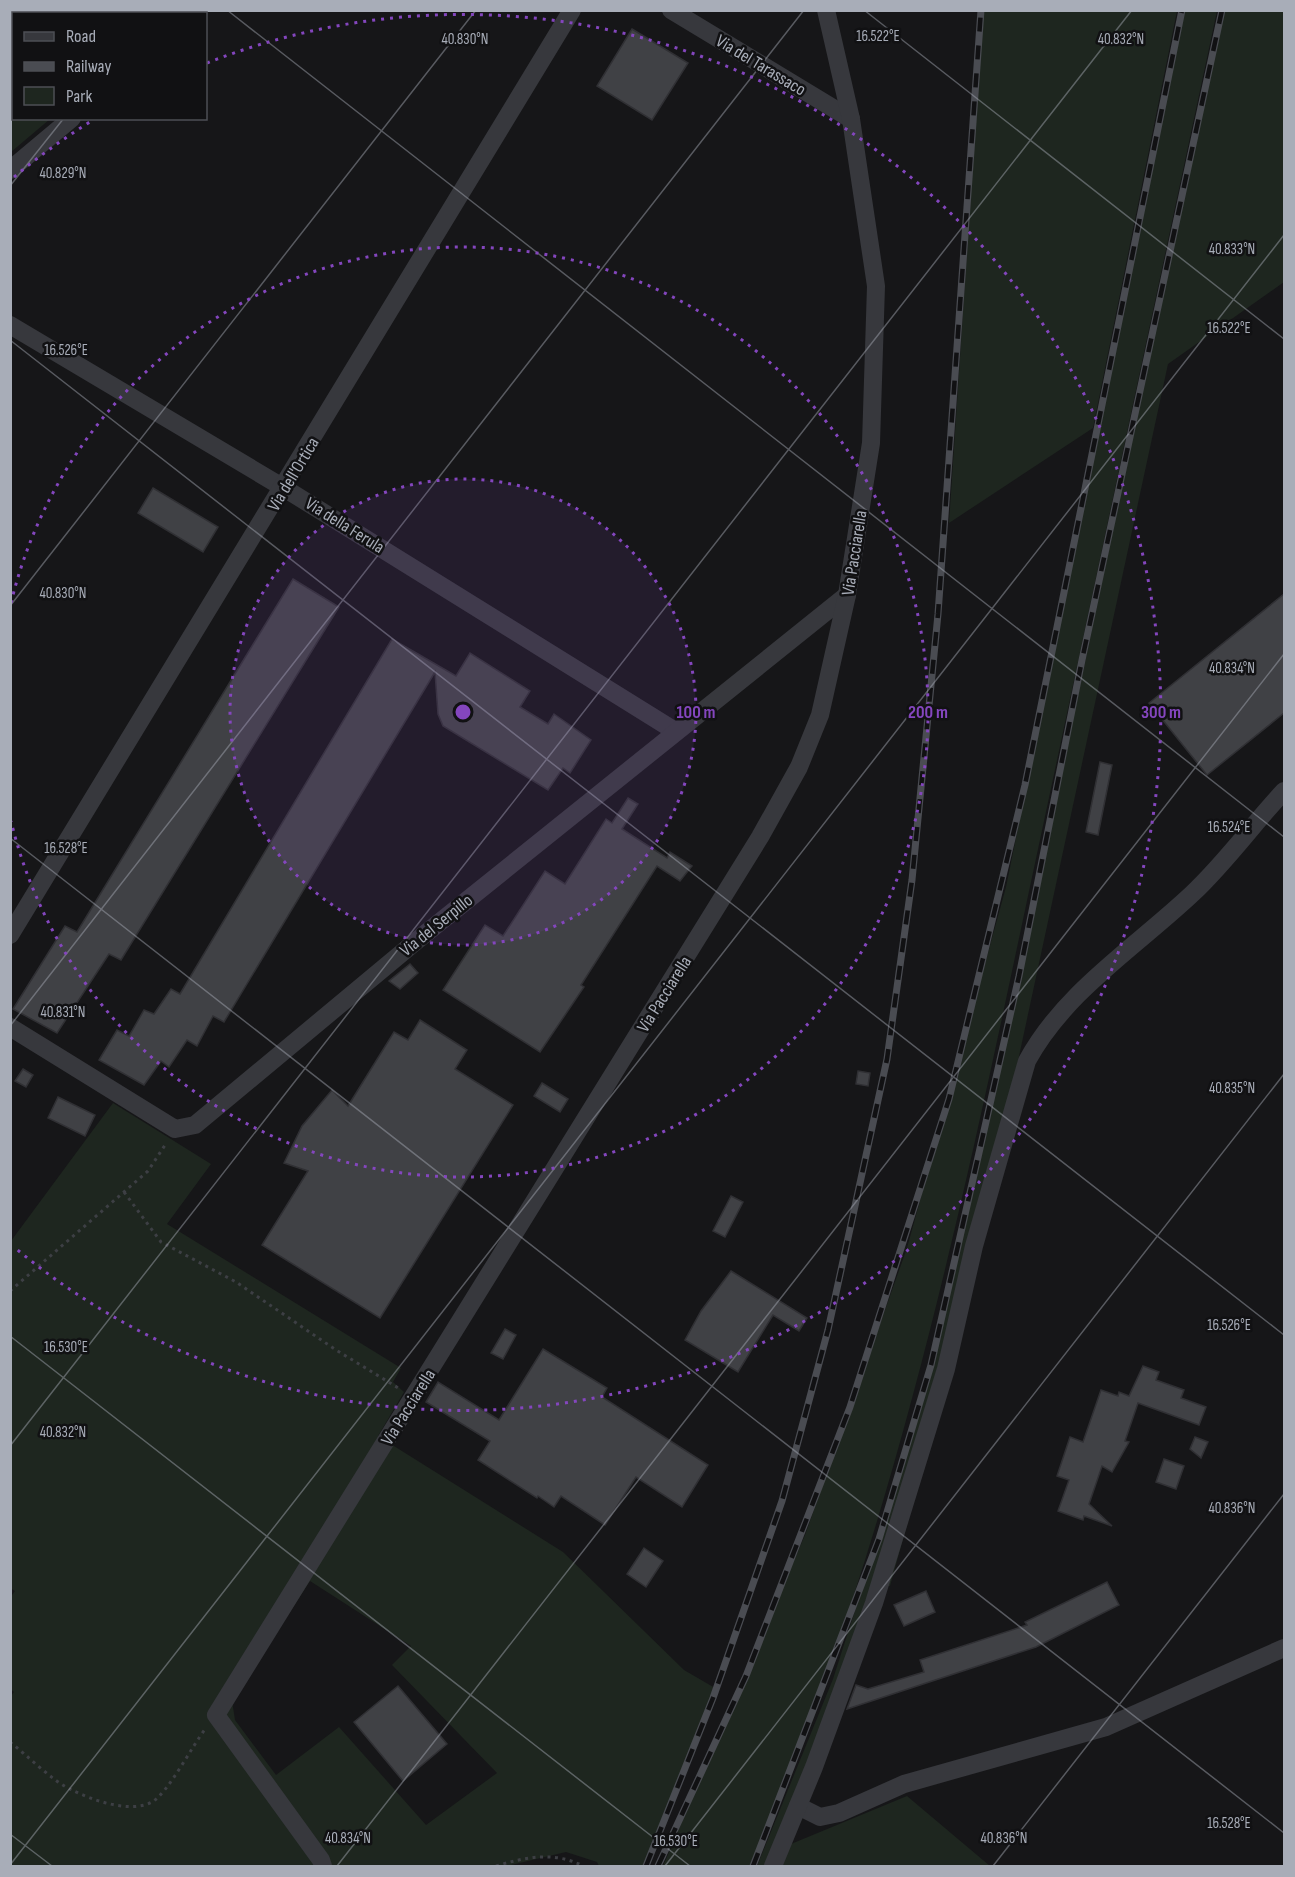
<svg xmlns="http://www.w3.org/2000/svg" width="1295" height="1877" font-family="'Sofia Sans Condensed',sans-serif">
  <rect width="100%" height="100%" fill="#161618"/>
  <g fill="#1e261f" fill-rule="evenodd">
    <polygon points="10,11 11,10 176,11 172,14 14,14 13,104 10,102"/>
    <polygon points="983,11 1177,11 1093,428 949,523"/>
    <path d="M1184,11H1217C1154,306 1091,601 1028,896C958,1226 888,1558 750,1866H663L805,1535L907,1248L1006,887Z"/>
    <polygon points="1223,11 1284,11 1284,282 1168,364 956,1349 890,1586 880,1587 791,1844 907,1796 990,1866 757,1866 833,1679 911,1436 968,1214"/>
    <polygon points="13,109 14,118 50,119 11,152 11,112"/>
    <path d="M113,1103L211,1164L167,1224L401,1368L393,1382L404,1392L378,1436L563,1552L684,1670L715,1688L643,1866H599L597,1862L566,1852L507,1866H11L10,1697L14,1692L10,1689V1598L15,1591L10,1588L11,1241ZM310,1581L411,1646L392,1665L497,1773L426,1825L339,1727L276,1775L235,1720L232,1701Z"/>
  </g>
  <g fill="#404145" stroke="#303034" stroke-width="1.5">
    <polygon points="632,29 688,63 652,120 597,86"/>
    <polygon points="153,488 218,527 203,552 138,513"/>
    <polygon points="293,579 339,607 121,960 109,954 57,1033 13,1009 65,926 77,932"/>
    <polygon points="1284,594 1284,713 1207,775 1149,703"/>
    <polygon points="392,639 456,676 470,653 530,691 520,707 548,724 554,714 591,740 570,773 563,768 548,790 443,726 438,714 435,672 224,1022 213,1016 197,1046 187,1040 169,1067 161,1061 144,1085 99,1060 117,1030 129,1036 144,1010 154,1014 171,989 180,994"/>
    <polygon points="1100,762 1112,765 1098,835 1086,832"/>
    <polygon points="628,798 638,804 622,829 667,858 670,852 692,866 680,881 657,866 581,985 584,987 540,1052 443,990 485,925 503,936 545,871 565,884 606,819 612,823"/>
    <polygon points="410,964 418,973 400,989 389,981"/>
    <polygon points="420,1020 467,1050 455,1069 513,1105 380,1318 262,1245 308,1171 284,1163 302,1126 332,1090 348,1106 394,1032 408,1040"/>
    <polygon points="23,1069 33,1075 26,1087 15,1081"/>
    <polygon points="858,1071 870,1073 868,1086 856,1084"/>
    <polygon points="542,1083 568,1099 560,1112 534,1096"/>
    <polygon points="58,1097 95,1115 85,1136 48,1118"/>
    <polygon points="731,1196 743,1202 725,1237 713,1231"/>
    <polygon points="731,1271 807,1318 799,1331 773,1315 738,1372 685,1340 701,1311"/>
    <polygon points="505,1329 516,1335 503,1359 491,1353"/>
    <polygon points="543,1349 607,1388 602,1397 708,1465 682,1507 636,1477 605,1525 561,1496 554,1507 538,1496 537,1498 478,1460 490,1441 426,1402 438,1382 499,1420"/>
    <polygon points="1143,1366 1159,1372 1156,1380 1184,1390 1181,1398 1206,1407 1199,1425 1138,1403 1125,1441 1129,1442 1112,1472 1102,1466 1089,1504 1112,1526 1084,1516 1083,1520 1058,1511 1069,1480 1057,1476 1070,1437 1083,1442 1101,1390 1118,1396 1119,1392 1129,1396"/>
    <polygon points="1195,1437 1208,1442 1201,1458 1190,1449"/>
    <polygon points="1164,1459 1184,1466 1176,1489 1156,1482"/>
    <polygon points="644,1548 663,1561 646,1587 627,1574"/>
    <polygon points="1107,1582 1119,1605 1036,1647 847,1709 856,1685 868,1689 924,1672 920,1660 1027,1625 1025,1622"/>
    <polygon points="926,1591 935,1612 904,1626 894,1605"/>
    <polygon points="398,1686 447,1744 403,1781 354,1722"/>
  </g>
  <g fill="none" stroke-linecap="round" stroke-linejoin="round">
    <g stroke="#3d3f44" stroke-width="3" stroke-dasharray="3 4.5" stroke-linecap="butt">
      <polyline points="124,1192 161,1242 236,1282 336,1350 400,1389"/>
      <polyline points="10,1291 148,1171 167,1142"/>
      <path d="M10,1742C28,1756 52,1781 72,1790C92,1800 130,1814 152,1802C168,1793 192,1746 206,1728"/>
      <path d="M496,1866C526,1857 554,1851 583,1866"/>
    </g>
    <g stroke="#37383d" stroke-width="18">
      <polyline points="671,10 851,119"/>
      <polyline points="195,14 198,10"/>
      <polyline points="10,170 72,118"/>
      <polyline points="10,325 284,488 675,731"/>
      <polyline points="10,935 572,10"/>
      <polyline points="10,1027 175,1129 195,1125 415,942 847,595"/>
      <polyline points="798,1806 820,1817 839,1813 904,1784 1106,1727 1284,1648"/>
      <polyline points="323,1866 321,1860 216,1715 760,837 799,767 820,715 847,595 871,443 876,286 851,119 826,10"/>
      <path d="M773,1866L814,1767L874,1603L946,1369L974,1246L1027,1061C1065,991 1136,947 1193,893C1226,862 1253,824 1284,791"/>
    </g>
    <defs>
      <g id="rail">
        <polyline points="646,1866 713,1698 782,1501 828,1330 887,1059 912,880 938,614 981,10"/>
        <polyline points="658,1866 746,1676 850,1407 949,1099 1025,785 1182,10"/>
        <polyline points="753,1866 879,1539 931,1365 1019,976 1082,660 1222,10"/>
      </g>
    </defs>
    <use href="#rail" stroke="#4a4c52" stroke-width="7"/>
    <use href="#rail" stroke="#111113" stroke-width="4.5" stroke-dasharray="14" stroke-linecap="butt"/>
  </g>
  <path fill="none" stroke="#a8adb8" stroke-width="1.5" stroke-opacity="0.45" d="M227,10L1284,837M864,10L1284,339M146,14L148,10M10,186L64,118M10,340L1284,1335M10,606L476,10M10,838L1284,1833M10,1026L804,10M10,1336L690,1866M10,1446L1132,10M10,1834L52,1866M10,1865L1284,235M337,1866L1284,654M665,1866L1284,1074M993,1866L1284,1494"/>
  <circle cx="463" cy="712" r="233" fill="#8446be" fill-opacity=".12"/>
  <g fill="none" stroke="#8446be" stroke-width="3" stroke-dasharray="3 6">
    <circle cx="463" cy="712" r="233"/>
    <path d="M11 603A465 465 0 1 1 11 821"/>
    <path d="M14 177A698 698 0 0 1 93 120M207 63A698 698 0 1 1 14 1247"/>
  </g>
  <g text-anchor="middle" stroke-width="5" stroke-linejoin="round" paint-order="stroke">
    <g font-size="18" fill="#a8adb8" stroke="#111113">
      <text transform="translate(761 65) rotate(31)" y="6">Via del Tarassaco</text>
      <text transform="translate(293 474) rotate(-59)" y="6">Via dell'Ortica</text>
      <text transform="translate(345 525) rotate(32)" y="6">Via della Ferula</text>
      <text transform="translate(854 553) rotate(-81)" y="6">Via Pacciarella</text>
      <text transform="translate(436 925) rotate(-39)" y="6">Via del Serpillo</text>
      <text transform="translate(664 994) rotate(-58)" y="6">Via Pacciarella</text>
      <text transform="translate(408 1407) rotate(-58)" y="6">Via Pacciarella</text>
    </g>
  </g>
  <g font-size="15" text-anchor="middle" fill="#a8adb8" stroke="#111113" stroke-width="5" stroke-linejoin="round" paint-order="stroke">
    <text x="878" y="41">16.522°E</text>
    <text x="465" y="44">40.830°N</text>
    <text x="1121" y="44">40.832°N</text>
    <text x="63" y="178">40.829°N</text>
    <text x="1232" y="254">40.833°N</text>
    <text x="1229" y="333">16.522°E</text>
    <text x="66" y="355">16.526°E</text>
    <text x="63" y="598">40.830°N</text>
    <text x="1232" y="673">40.834°N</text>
    <text x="1229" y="832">16.524°E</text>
    <text x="66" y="853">16.528°E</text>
    <text x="63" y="1017">40.831°N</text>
    <text x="1232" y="1093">40.835°N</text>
    <text x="1229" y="1330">16.526°E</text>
    <text x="66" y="1352">16.530°E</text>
    <text x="63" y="1437">40.832°N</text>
    <text x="1232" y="1513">40.836°N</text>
    <text x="1229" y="1828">16.528°E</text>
    <text x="348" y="1843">40.834°N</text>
    <text x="1004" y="1843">40.836°N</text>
    <text x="676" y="1846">16.530°E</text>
  </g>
  <circle cx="463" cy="712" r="9" fill="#8446be" stroke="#111113" stroke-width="3"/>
  <g font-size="18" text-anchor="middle" font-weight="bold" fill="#8446be" stroke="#111113" stroke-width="5" stroke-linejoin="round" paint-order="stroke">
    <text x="696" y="718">100 m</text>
    <text x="928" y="718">200 m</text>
    <text x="1161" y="718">300 m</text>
  </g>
  <rect width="1295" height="1877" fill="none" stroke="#a8adb8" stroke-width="24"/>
  <rect x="12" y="12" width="195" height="108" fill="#111113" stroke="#4d4f55" stroke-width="1.5"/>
  <rect x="24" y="32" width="30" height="9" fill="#37383d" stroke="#4d4f55" stroke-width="1.5"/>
  <text x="66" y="42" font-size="18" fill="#a8adb8">Road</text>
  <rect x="24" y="62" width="30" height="9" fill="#4a4c52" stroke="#4d4f55" stroke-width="1.5"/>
  <text x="66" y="72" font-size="18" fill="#a8adb8">Railway</text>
  <rect x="24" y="87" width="30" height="18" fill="#1e261f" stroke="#4d4f55" stroke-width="1.5"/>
  <text x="66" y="102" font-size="18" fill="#a8adb8">Park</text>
</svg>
